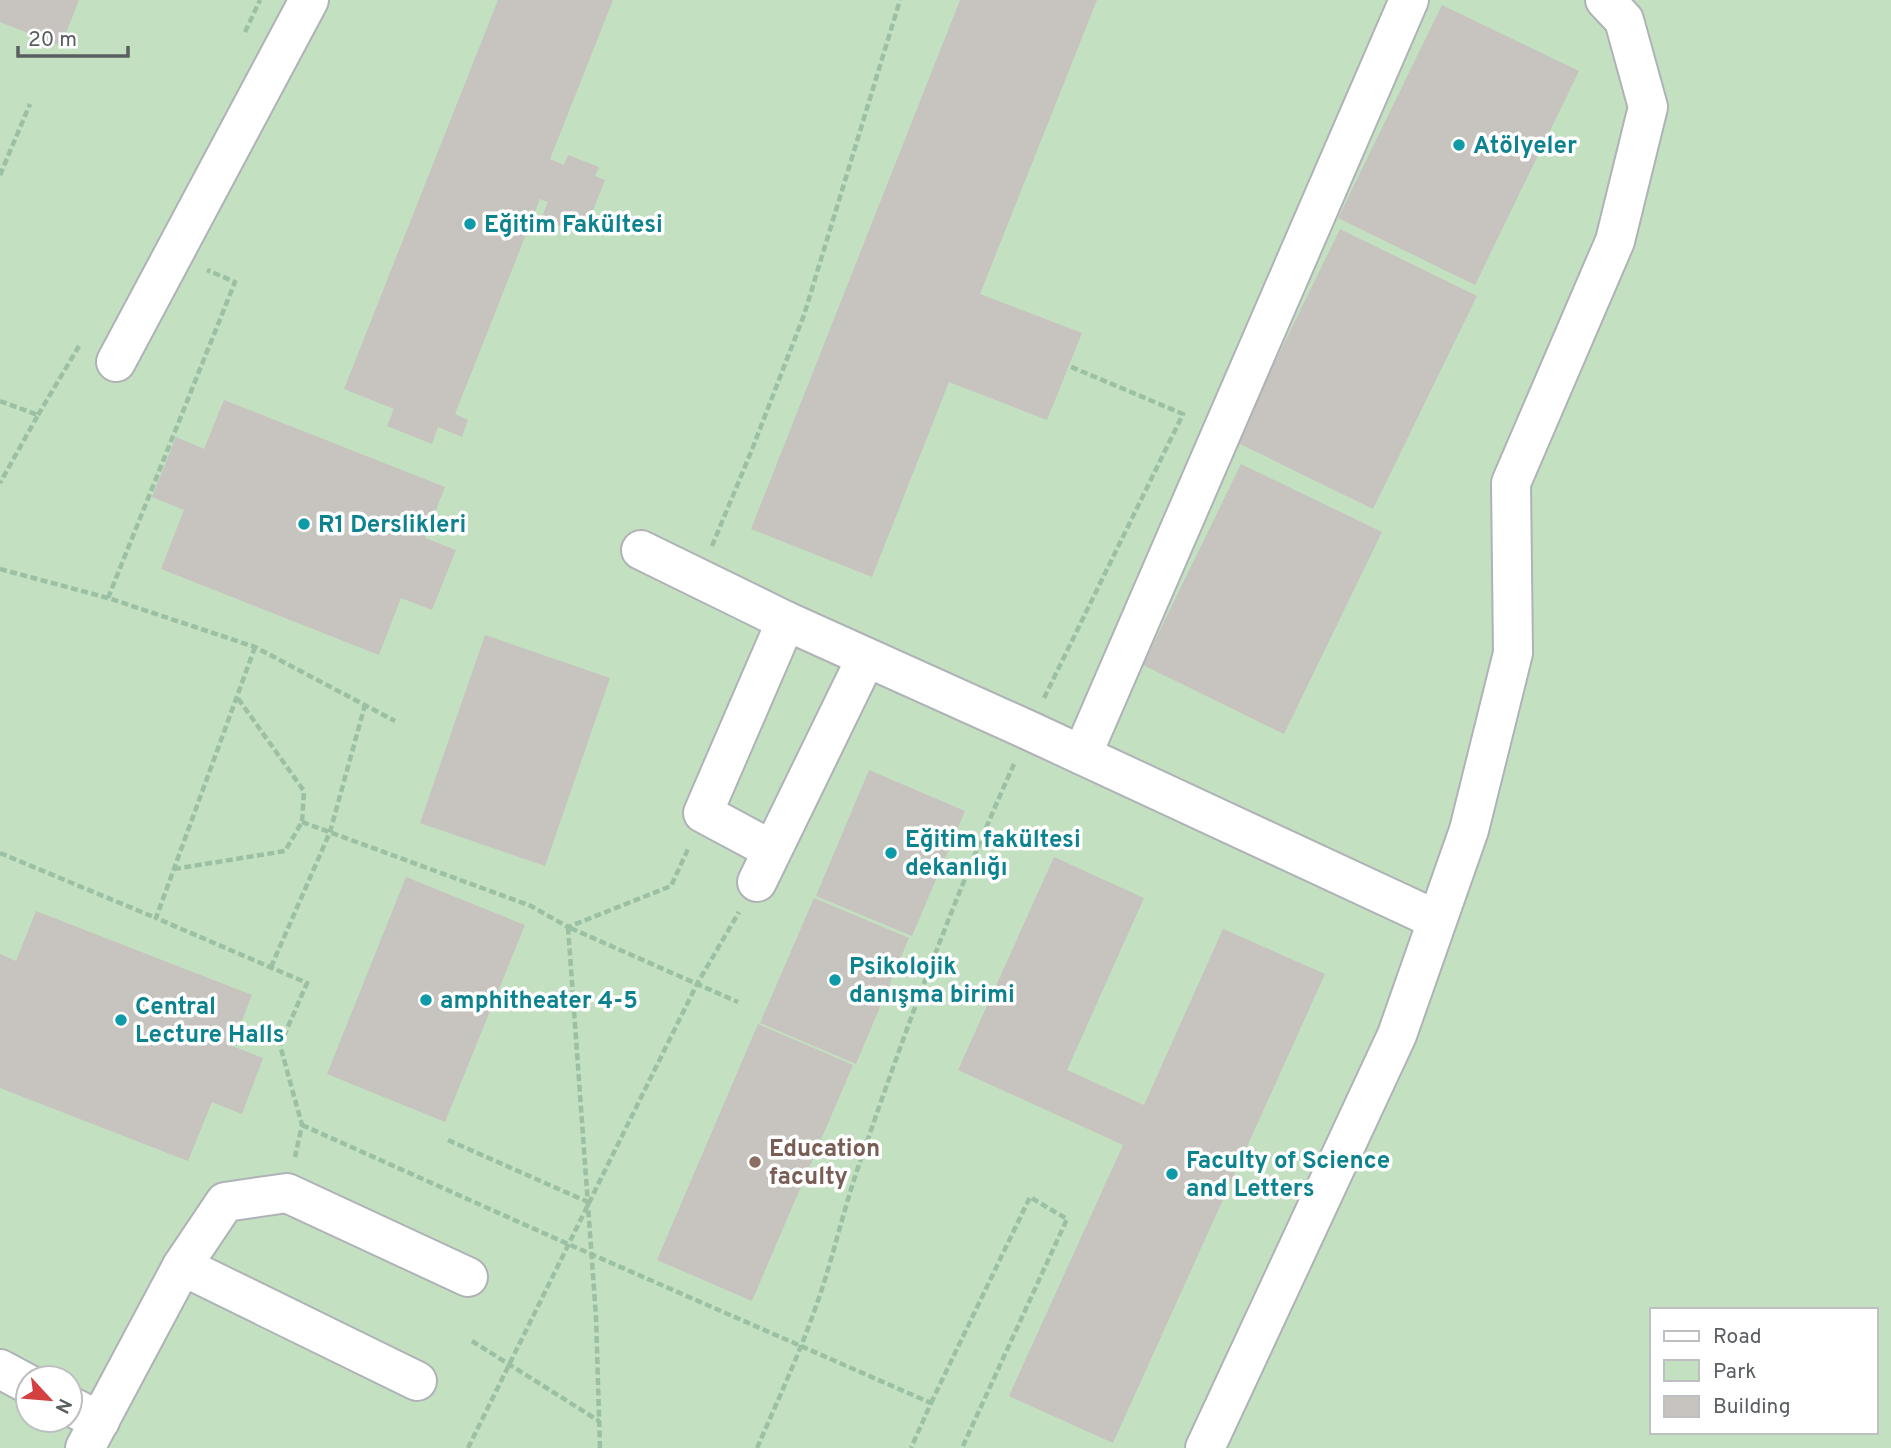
<svg xmlns="http://www.w3.org/2000/svg" width="1891" height="1448" font-family="Overpass,sans-serif">
  <rect width="100%" height="100%" fill="#ebe8e2"/>
  <path fill="#c3e0c1" fill-rule="evenodd" d="M0,0H1891V1448H0ZM1651,1310H1875V1432H1651ZM28,1378H70V1420H28Z"/>
  <g fill="#c7c3be">
    <polygon points="0,0 79,0 61,46 0,22"/>
    <polygon points="498,0 613,0 550,159 564,165 568,155 599,167 595,176 605,180 586,228 571,221 567,229 541,219 548,202 540,199 455,414 468,420 462,437 438,427 432,444 387,426 394,409 344,389"/>
    <polygon points="960,0 1097,0 980,294 1082,333 1047,420 949,382 872,577 751,529"/>
    <polygon points="1442,5 1579,71 1475,285 1338,218"/>
    <polygon points="1340,229 1477,296 1373,509 1236,442"/>
    <polygon points="224,400 445,487 425,538 456,550 432,610 401,598 379,655 161,569 184,510 152,497 176,437 204,449"/>
    <polygon points="1241,464 1382,532 1284,734 1143,665"/>
    <polygon points="485,635 610,678 545,866 420,823"/>
    <polygon points="869,770 965,811 912,936 816,896"/>
    <polygon points="1054,857 1144,898 1067,1070 1144,1105 1223,929 1325,974 1113,1443 1009,1396 1123,1145 958,1070"/>
    <polygon points="406,877 525,925 445,1122 327,1074"/>
    <polygon points="814,898 909,938 856,1064 760,1023"/>
    <polygon points="36,911 252,995 232,1046 263,1058 242,1114 212,1102 188,1161 0,1088 0,954 16,961"/>
    <polygon points="758,1024 853,1065 752,1301 657,1260"/>
  </g>
  <g fill="none" stroke-linecap="round" stroke-linejoin="round">
    <defs>
      <g id="minor">
        <polyline points="116,362 309,0"/>
        <polyline points="641,550 786,621 1028,730 1437,920"/>
        <polyline points="1082,755 1409,0"/>
        <polyline points="772,850 703,813 786,621"/>
        <polyline points="757,882 866,658"/>
        <polyline points="182,1266 417,1381"/>
        <polyline points="0,1369 28,1384"/>
        <polyline points="70,1406 100,1421"/>
        <polyline points="85,1448 182,1266 225,1202 287,1193 468,1277"/>
        <polyline points="1205,1448 1397,1035 1469,830 1513,653 1511,483 1615,241 1648,107 1624,20 1605,0"/>
      </g>
    </defs>
    <use href="#minor" stroke="#afb2b6" stroke-width="42"/>
    <g stroke="#9bc0a3" stroke-width="4.5" stroke-dasharray="7 3.5" stroke-linecap="butt">
      <polyline points="245,32 260,0"/>
      <polyline points="0,175 30,104"/>
      <polyline points="0,401 38,415 0,483"/>
      <polyline points="38,415 79,346"/>
      <polyline points="712,546 751,452 804,315 900,0"/>
      <polyline points="0,569 108,598 255,647 395,721"/>
      <polyline points="108,598 235,282 207,270"/>
      <polyline points="255,647 156,918 307,983 280,1045 302,1125 295,1157"/>
      <polyline points="1044,698 1183,414 1069,366"/>
      <polyline points="302,822 531,906 568,927 671,886 688,849"/>
      <polyline points="0,853 156,918"/>
      <polyline points="174,869 285,851 302,822 304,791 237,697"/>
      <polyline points="271,967 330,832 365,705"/>
      <polyline points="302,1125 568,1244 931,1403 911,1448"/>
      <polyline points="448,1140 588,1202"/>
      <polyline points="472,1341 599,1421"/>
      <polyline points="931,1403 1030,1197 1067,1219 962,1448"/>
      <polyline points="468,1448 697,984 739,912"/>
      <polyline points="600,1448 596,1317 568,927 738,1002"/>
      <path d="M757,1448C782,1391 808,1335 826,1276C838,1237 847,1198 861,1159C907,1025 956,893 1014,764"/>
    </g>
    <use href="#minor" stroke="#fff" stroke-width="38"/>
  </g>
  <g fill="#0f9aa8" stroke="#fff" stroke-width="2.5">
    <circle cx="1459" cy="145" r="7"/>
    <circle cx="470" cy="224" r="7"/>
    <circle cx="304" cy="524" r="7"/>
    <circle cx="891" cy="853" r="7"/>
    <circle cx="835" cy="980" r="7"/>
    <circle cx="426" cy="1000" r="7"/>
    <circle cx="121" cy="1020" r="7"/>
    <circle cx="1172" cy="1174" r="7"/>
  </g>
  <circle fill="#8d6e63" stroke="#fff" stroke-width="2.5" cx="755" cy="1162" r="7"/>
  <g text-anchor="middle" stroke-width="7" stroke-linejoin="round" paint-order="stroke">
    <g font-size="24" font-weight="bold" fill="#0d838f" stroke="#fff" text-anchor="start">
      <text x="1473" y="153">Atölyeler</text>
      <text x="484" y="232">Eğitim Fakültesi</text>
      <text x="318" y="532">R1 Derslikleri</text>
      <text x="905" y="847">Eğitim fakültesi<tspan x="905" dy="28">dekanlığı</tspan></text>
      <text x="849" y="974">Psikolojik<tspan x="849" dy="28">danışma birimi</tspan></text>
      <text x="440" y="1008">amphitheater 4-5</text>
      <text x="135" y="1014">Central<tspan x="135" dy="28">Lecture Halls</tspan></text>
      <text x="1186" y="1168">Faculty of Science<tspan x="1186" dy="28">and Letters</tspan></text>
    </g>
    <g font-size="24" font-weight="bold" fill="#785e54" stroke="#fff" text-anchor="start">
      <text x="769" y="1156">Education<tspan x="769" dy="28">faculty</tspan></text>
    </g>
  </g>
  <rect x="1650" y="1308" width="228" height="126" fill="#ffffff" stroke="#bdbfc0" stroke-width="2"/>
  <rect x="1664" y="1331" width="35" height="10" fill="#ffffff" stroke="#bdbfc0" stroke-width="2"/>
  <text x="1713" y="1343" font-size="21" fill="#5a5e61">Road</text>
  <rect x="1664" y="1360" width="35" height="21" fill="#c3e0c1" stroke="#bdbfc0" stroke-width="2"/>
  <text x="1713" y="1378" font-size="21" fill="#5a5e61">Park</text>
  <rect x="1664" y="1396" width="35" height="21" fill="#c7c3be" stroke="#bdbfc0" stroke-width="2"/>
  <text x="1713" y="1413" font-size="21" fill="#5a5e61">Building</text>
  <g transform="translate(49 1399) rotate(116)"><circle r="33" fill="#ffffff" stroke="#bdbfc0" stroke-width="2"/>
  <path d="M0-5L12 26L0 18L-12 26Z" fill="#d4403f"/>
  <text y="-10" font-size="19" font-weight="bold" text-anchor="middle" fill="#5a5e61">N</text>
  </g>
  <path d="M18 46v10h110v-10" fill="none" stroke="#5a5e61" stroke-width="3.5"/>
  <text x="28" y="46" font-size="21" fill="#5a5e61" stroke="#ffffff" stroke-width="5" paint-order="stroke">20 m</text>
</svg>
